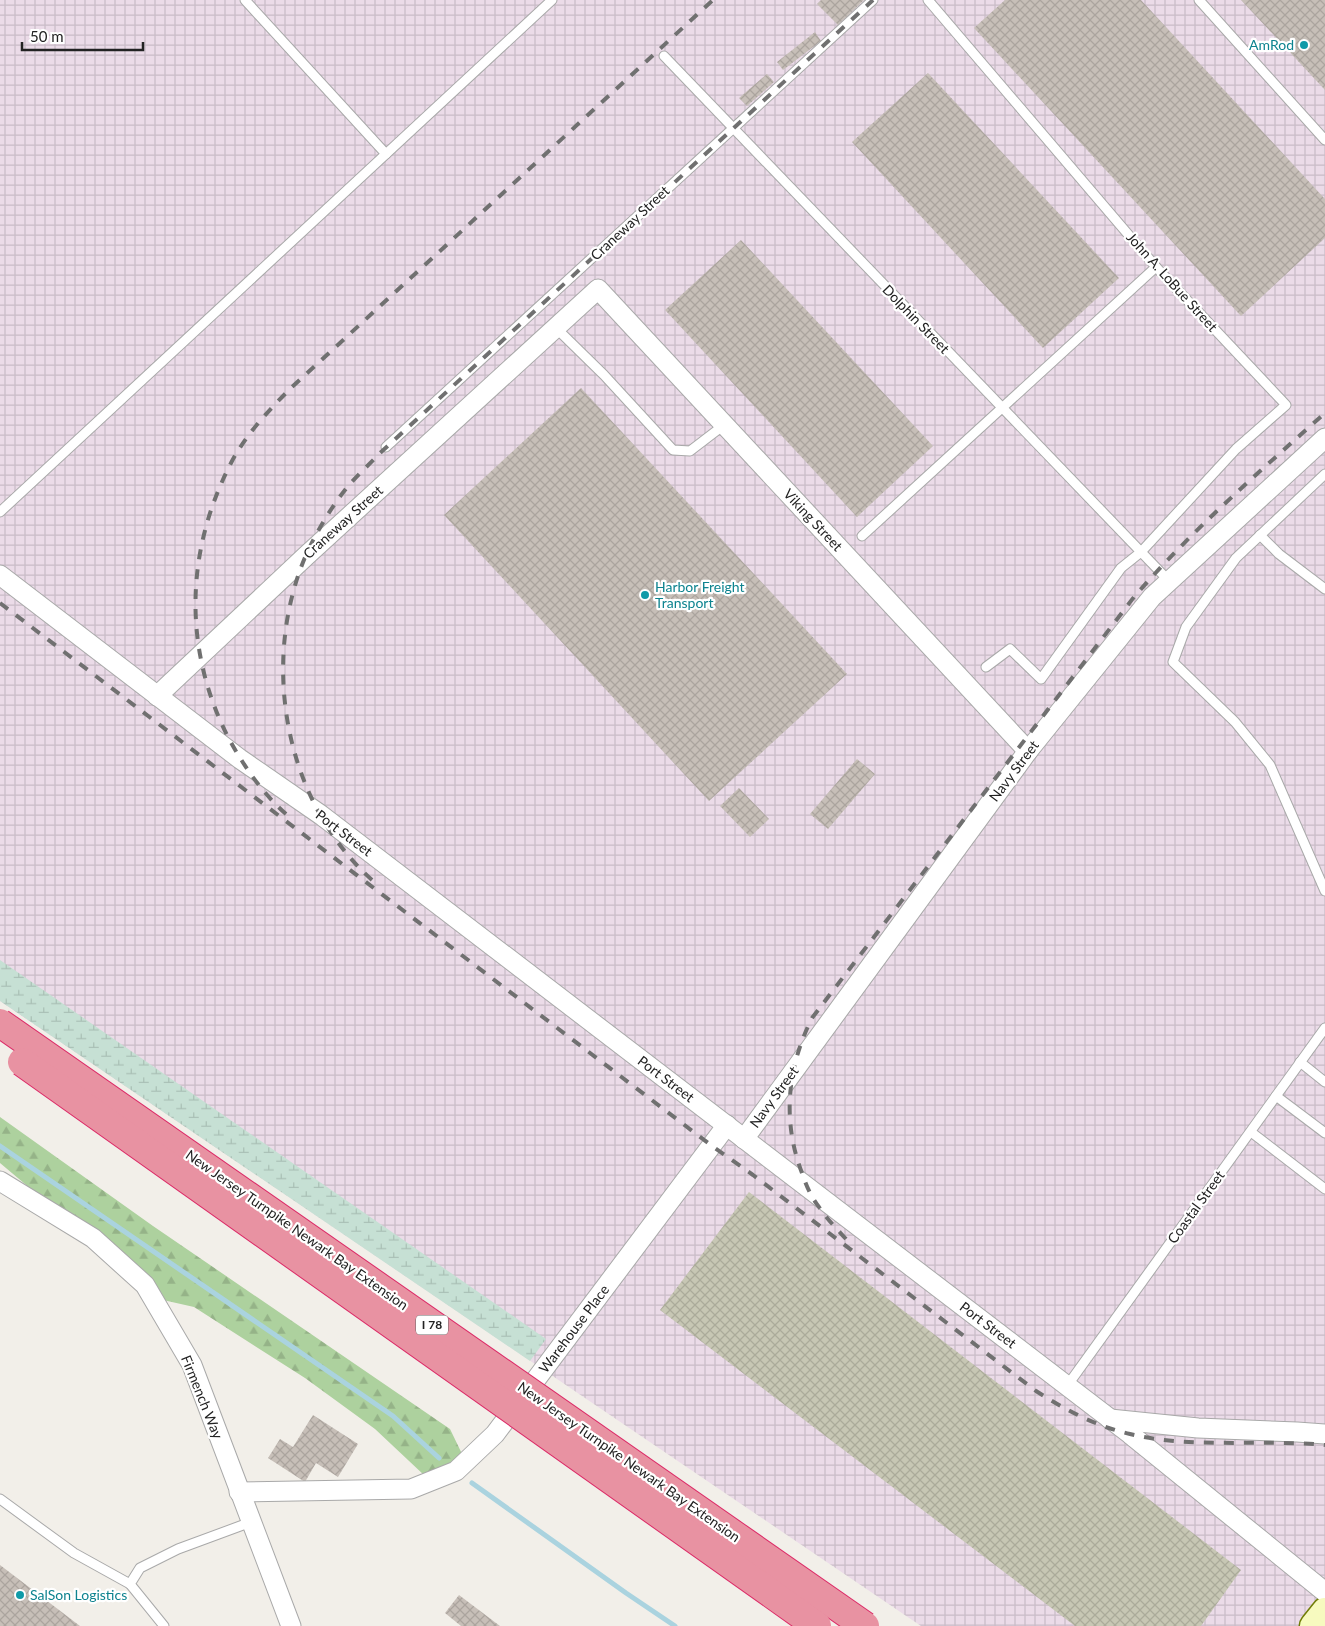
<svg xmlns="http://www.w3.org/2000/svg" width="1325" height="1626" font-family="Lato,sans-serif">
  <defs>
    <pattern id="industrial-grid" width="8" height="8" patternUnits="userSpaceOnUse" patternTransform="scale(1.25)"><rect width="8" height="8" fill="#ebdbe8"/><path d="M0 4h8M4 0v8" fill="none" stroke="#c9bcc7"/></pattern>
    <pattern id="construction-cross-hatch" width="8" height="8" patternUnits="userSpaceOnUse" patternTransform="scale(1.25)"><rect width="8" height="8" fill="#c7c7b4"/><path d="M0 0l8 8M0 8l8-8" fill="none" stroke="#abab9a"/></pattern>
    <pattern id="forest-firs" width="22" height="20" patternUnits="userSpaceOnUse" patternTransform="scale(1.25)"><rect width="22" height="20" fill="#add19e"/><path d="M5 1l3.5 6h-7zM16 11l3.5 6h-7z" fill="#95b388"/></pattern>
    <pattern id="wetland-marsh" width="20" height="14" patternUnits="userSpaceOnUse" patternTransform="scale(1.25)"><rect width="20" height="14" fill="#c6e0d4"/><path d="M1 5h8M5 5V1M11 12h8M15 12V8" fill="none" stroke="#aac0b6"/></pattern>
    <pattern id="building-cross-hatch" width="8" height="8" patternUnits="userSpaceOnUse" patternTransform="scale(1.25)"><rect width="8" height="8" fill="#c7bfb8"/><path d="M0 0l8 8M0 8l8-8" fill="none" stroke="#aba49e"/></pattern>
  </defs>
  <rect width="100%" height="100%" fill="#f2efe9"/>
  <polygon fill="url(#industrial-grid)" points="0,0 1325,0 1325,1626 921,1626 0,1001"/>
  <polygon fill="url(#construction-cross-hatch)" points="749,1192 1241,1570 1201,1626 1075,1626 660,1310"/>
  <polygon fill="url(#forest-firs)" points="0,1117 153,1226 450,1429 464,1458 425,1476 375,1429 305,1378 194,1307 163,1300 0,1163"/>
  <polygon fill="url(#wetland-marsh)" points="0,960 546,1339 530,1361 0,1001"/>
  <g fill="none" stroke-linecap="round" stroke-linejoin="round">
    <g stroke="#aad3df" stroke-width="5">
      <polyline points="0,1146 393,1416 439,1458"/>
      <polyline points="472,1483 626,1593 675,1626"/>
    </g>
  </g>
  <g fill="url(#building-cross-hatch)">
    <polygon points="821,0 864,0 838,25 817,4"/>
    <polygon points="1005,0 1141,0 1325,199 1325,238 1241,316 974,28"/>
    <polygon points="1241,0 1325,0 1325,90"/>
    <polygon points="815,32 821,41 783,70 777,62"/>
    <polygon points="928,73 1119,278 1043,348 852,142"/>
    <polygon points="767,74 774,82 747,106 739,98"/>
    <polygon points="741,240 933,446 857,517 665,310"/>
    <polygon points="581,388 847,674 709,801 444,515"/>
    <polygon points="857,759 875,774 828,829 810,814"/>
    <polygon points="739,788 769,819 750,837 720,806"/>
    <polygon points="313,1415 358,1444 338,1477 316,1463 305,1482 268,1458 280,1439 293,1447"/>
    <polygon points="0,1565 80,1626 0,1626"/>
    <polygon points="459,1595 500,1626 461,1626 445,1613"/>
  </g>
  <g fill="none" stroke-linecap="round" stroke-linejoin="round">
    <defs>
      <g id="service">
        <polyline points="245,0 386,154"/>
        <polyline points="928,0 1156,267 1286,405 1236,449 1141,552 1121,568 1041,679 1010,649 986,667"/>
        <polyline points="1199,0 1325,140"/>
        <polyline points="664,56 1169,581"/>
        <polyline points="556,328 604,375 673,450 690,451 724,425"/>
        <polyline points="386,447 873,0"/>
        <polyline points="1325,474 1236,558 1186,627 1173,662 1235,722 1270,765 1325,891"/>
        <polyline points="0,512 552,0"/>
        <polyline points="1260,535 1279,554 1325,589"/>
        <polyline points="862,536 1156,267"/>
        <polyline points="1300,1062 1325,1082"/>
        <polyline points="1276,1096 1325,1133"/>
        <polyline points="1251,1132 1325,1189"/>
        <polyline points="1067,1386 1325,1028"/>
        <polyline points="0,1499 74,1553 130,1584"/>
        <polyline points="164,1626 130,1584 140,1568 178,1549 251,1522"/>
      </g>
      <g id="minor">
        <polyline points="0,575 240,759 321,815 1130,1434 1325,1592"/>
        <polyline points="157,696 307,555 598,289 1028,751"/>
        <polyline points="744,1139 1028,751 1152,597 1325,438"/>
        <polyline points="0,1181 93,1238 145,1285 192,1365 291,1626"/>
        <polyline points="1110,1419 1198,1428 1297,1432 1325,1434"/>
        <polyline points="239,1492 411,1489 456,1471 495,1434 727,1125"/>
      </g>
      <polyline id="secondary" points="1313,1626 1325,1611"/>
    </defs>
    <use href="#service" stroke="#a9a9a9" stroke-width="11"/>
    <use href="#minor" stroke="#a9a9a9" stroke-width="21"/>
    <use href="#secondary" stroke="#707d05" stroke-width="29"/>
    <use href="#service" stroke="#fff" stroke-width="9"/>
    <use href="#minor" stroke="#fff" stroke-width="19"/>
    <use href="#secondary" stroke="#f7fabf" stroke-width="26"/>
    <g stroke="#707070" stroke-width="4" stroke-dasharray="10 10" stroke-linecap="butt">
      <path d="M0,603L712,1146L753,1175L1036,1391C1066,1410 1095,1426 1130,1434C1190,1449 1262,1439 1325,1445"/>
      <path d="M286,814C262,793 244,766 229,739C183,650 185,552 231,463C246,434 270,409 292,387L713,0"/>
      <path d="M372,880C284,801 260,662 306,555C316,533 330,509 345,490C355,477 368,466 379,454L873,0"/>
      <path d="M846,1239C837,1229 827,1219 819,1207C811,1197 806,1185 802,1173C782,1121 787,1068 812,1018L1134,597C1192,530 1259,472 1325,413"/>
    </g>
    <defs>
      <g id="motorway-bridge">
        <polyline points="0,1023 865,1626"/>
        <polyline points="22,1062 817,1626"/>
      </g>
    </defs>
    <use href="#motorway-bridge" stroke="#dc2a67" stroke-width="30" stroke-linecap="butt"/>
    <use href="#motorway-bridge" stroke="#e892a2" stroke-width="28"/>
  </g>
  <g fill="#0f9aa8" stroke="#fff" stroke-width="2">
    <circle cx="1304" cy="45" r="5"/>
    <circle cx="645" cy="595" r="5"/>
    <circle cx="20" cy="1595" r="5"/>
  </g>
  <g text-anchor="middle" stroke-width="4.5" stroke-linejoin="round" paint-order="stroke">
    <rect fill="#fff" stroke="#646464" stroke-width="1" x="416" y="1315.5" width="32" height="19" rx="4"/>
    <g font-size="12" font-weight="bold" fill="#222">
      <text x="432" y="1329">I 78</text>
    </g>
    <g font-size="14" fill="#0d838f" stroke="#fff" text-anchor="start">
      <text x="1294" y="50" text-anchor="end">AmRod</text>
      <text x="655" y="592">Harbor Freight<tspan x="655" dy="16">Transport</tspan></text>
      <text x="30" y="1600">SalSon Logistics</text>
    </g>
    <g font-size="14" fill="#222" stroke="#fff">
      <text transform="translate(630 223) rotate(-43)" y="5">Craneway Street</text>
      <text transform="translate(1172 282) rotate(48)" y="5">John A. LoBue Street</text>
      <text transform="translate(916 319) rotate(46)" y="5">Dolphin Street</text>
      <text transform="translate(813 520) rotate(47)" y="5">Viking Street</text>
      <text transform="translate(343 522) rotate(-42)" y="5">Craneway Street</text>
      <text transform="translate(1014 771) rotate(-53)" y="5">Navy Street</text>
      <text transform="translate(344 833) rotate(37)" y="5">Port Street</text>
      <text transform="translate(666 1079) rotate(37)" y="5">Port Street</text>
      <text transform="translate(774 1097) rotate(-54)" y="5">Navy Street</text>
      <text transform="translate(1196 1207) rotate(-54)" y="5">Coastal Street</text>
      <text transform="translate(297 1230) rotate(35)" y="5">New Jersey Turnpike Newark Bay Extension</text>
      <text transform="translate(988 1325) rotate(37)" y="5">Port Street</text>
      <text transform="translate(574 1329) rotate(-53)" y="5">Warehouse Place</text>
      <text transform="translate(202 1397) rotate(68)" y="5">Firmench Way</text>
      <text transform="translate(629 1462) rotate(35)" y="5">New Jersey Turnpike Newark Bay Extension</text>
    </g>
  </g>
  <path d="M22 42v8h121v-8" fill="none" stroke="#222222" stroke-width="2.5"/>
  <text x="30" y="42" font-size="15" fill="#222222" stroke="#ffffff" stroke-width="4" paint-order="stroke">50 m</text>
</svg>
